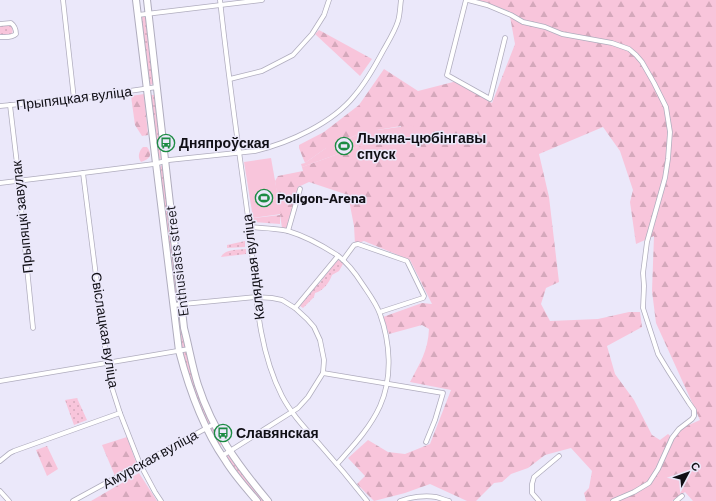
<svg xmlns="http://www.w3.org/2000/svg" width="716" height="501" font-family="Barlow,sans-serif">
  <defs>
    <pattern id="grass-dots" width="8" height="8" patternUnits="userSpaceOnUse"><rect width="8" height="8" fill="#f8c5db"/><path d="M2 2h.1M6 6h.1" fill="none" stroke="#d4a8bb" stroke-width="1.8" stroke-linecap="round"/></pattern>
    <pattern id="forest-firs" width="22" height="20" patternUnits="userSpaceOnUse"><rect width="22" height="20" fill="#f8c5db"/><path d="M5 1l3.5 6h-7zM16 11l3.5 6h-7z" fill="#d4a8bb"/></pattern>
  </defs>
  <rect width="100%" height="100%" fill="#ebe8fa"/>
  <g fill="url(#grass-dots)">
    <polygon points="144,16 146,16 154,84 149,85 141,17"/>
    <path d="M5,25H11C13,28 13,31 12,34L5,35L0,34V26Z"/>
    <polygon points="151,95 155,95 163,158 160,159 158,158"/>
    <polygon points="162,165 164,167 179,301 177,302 174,300 160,167"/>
    <polygon points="245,241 245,247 227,248 227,245"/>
    <path d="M246,249V254L221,257C225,249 237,250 246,249Z"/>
    <path d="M338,260L341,261L343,264L339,271L332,275C329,283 323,291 315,293L314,297L303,308L300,306L301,303L315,286L319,284L335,262Z"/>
    <polygon points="177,306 179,306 186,346 185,347 180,347 176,308"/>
    <polygon points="187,351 210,422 207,424 196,401 182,352"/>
    <polygon points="77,398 87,420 74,425 65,400"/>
    <polygon points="212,427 223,444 219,446 209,428"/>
    <path d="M227,455H229L255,489L265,501H260C248,487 236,472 226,456Z"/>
  </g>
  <g fill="url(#forest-firs)" fill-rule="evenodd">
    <path d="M477,0H716V501H693L685,492L672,501H586L584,493L589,488L592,471L571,448L545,455L528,468L511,474L502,482L494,483L476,501H467L430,484L405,493L374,501L357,484L365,476L348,458L368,440L388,452L405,454L430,444L451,390L410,382C420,363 428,351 429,329L422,325L389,334L383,317L422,303L432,304L410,260L364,241L355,244L354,226L348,195L309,182L298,187L288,228H282L275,181L278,176L303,171L302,167L366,144L388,143L401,153V126L377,130H363L359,134L326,148L305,163L299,148V145L324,132L359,105L384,69L418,91L457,81L492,103L515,44L509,11ZM603,127L620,151L633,190L630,202L636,244L654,236L652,291L656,323L700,420L682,428L674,439L668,434L660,440L652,435L634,400L615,374L607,346L642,327L640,312H629L598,319L550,321L541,304L546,288L559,282L549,197L539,154Z"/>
    <polygon points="319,30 372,59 360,76 315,34"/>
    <polygon points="144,94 148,135 142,136 135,125 131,96"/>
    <path d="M143,147H147C153,155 150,159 141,162C137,157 139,151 143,147Z"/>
    <polygon points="280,215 280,224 253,222 253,218"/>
    <polygon points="127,437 137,465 115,476 102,445"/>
    <polygon points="47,446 58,469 47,476 36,450"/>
    <polygon points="139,473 157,501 91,501"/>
  </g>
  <g fill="#f8c5db">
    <polygon points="414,125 413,153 401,154 388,143 366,144 302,167 301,164 305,163 326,148 327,142 340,138 343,141 359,134 363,130 377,130"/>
    <polygon points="271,158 281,214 253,218 244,162"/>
  </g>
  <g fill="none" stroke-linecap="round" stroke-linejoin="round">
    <defs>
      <g id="street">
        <polyline points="63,0 74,99"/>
        <path d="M220,0C228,75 239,150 249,225C256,282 255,343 282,396C292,415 307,430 321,446C337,464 352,482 367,501"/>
        <polyline points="466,0 447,75 490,99 505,38"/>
        <polyline points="468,0 487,5 511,15 523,22 545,27 562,34 612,43 629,49 636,55 642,62 654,83 666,107 670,132 668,159 665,178 647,242 643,273 644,286 643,308 658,354 669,372 689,403 694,410 694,416 692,419 679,429 672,438 658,469 649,483 634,492 613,501"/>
        <polyline points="138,15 262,0"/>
        <path d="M0,24L11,23C15,26 16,29 16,34C12,38 5,37 0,37"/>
        <polyline points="230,79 262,71 293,55 312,34 324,15 329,0"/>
        <polyline points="10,105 19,181 19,188 33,328"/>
        <polyline points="0,106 74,99 157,87"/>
        <polyline points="83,173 107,363 112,388 120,413 140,464 155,492 161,501"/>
        <path d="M0,183L83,173L154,164L169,160L255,151C289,143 333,123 355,95C366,82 375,66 383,51C388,42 395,31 398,21C400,15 400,7 401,0"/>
        <path d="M249,227C262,228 276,228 288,231C305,236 323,246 337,255C348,263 356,274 363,285C369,294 376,303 380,314C390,342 393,377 380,406C370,428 353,446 337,464"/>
        <polyline points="288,231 300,189"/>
        <polyline points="343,260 354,245 358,244 407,261 424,296 423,298 380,312"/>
        <polyline points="173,305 256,297 272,298 282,300 295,308 307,319 314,327 320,340 324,360 323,373 308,397 298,408 222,456"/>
        <polyline points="295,308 338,256"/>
        <polyline points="323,373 443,393 435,420 426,442"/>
        <polyline points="0,381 189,349"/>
        <polyline points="0,461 10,453 14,451 120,413"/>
        <polyline points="0,491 9,501"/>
        <polyline points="73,501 214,424"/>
        <path d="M400,501C410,497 425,495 436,497C440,498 445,500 449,501"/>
        <polyline points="539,501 532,493 532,484 534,477 559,456"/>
        <polyline points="676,501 682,496"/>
      </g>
      <g id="secondary">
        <path d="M136,0L179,351C189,389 202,427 225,460C234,475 246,488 257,501"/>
        <path d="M147,0L184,328C189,347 192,366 198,385C213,431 237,464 268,501"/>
      </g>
    </defs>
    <use href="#street" stroke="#b0adbe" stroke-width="5.5"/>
    <use href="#secondary" stroke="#b0adbe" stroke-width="8"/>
    <use href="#street" stroke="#fff" stroke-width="4"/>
    <use href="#secondary" stroke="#fff" stroke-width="6"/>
  </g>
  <defs>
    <symbol id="bus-ring" viewBox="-11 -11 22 22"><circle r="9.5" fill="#ebe8fa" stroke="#1c8b43" stroke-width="1.5"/><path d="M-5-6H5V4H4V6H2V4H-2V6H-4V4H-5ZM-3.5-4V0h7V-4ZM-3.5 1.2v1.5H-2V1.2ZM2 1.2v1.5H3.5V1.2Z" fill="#1c8b43"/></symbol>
    <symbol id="stadium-ring" viewBox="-11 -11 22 22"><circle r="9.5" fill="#ebe8fa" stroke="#1c8b43" stroke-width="1.5"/><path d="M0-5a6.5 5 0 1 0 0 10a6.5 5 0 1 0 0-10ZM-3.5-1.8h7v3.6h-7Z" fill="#1c8b43"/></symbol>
  </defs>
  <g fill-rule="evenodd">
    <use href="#bus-ring" x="156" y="133" width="20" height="20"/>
    <use href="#stadium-ring" x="334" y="136" width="20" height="20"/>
    <use href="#stadium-ring" x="254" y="188" width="20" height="20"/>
    <use href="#bus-ring" x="213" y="423" width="20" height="20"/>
  </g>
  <g text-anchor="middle" stroke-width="3" stroke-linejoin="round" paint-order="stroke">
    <g font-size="14" fill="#100f15" stroke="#ebe8fa">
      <text transform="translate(74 98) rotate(-7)" y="5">Прыпяцкая вуліца</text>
      <text transform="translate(22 217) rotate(-96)" y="5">Прыпяцкі завулак</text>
      <text transform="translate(177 261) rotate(-97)" y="5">Enthusiasts street</text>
      <text transform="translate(253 267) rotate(-97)" y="5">Калядная вуліца</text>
      <text transform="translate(105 330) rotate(81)" y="5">Свіслацкая вуліца</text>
      <text transform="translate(150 459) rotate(-29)" y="5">Амурская вуліца</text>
    </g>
    <g font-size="14" font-weight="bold" fill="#100f15" stroke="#ebe8fa" text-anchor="start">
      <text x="357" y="143">Лыжна-цюбінгавы<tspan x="357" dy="16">спуск</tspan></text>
      <text x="179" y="148">Дняпроўская</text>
      <text x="277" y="203">Poligon-Arena</text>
      <text x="236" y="438">Славянская</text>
    </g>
  </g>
  <g transform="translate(688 473) rotate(49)" stroke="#ebe8fa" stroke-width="3" paint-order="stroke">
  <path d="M0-3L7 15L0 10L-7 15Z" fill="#100f15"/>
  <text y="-6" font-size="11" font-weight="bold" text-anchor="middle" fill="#100f15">С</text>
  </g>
</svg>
